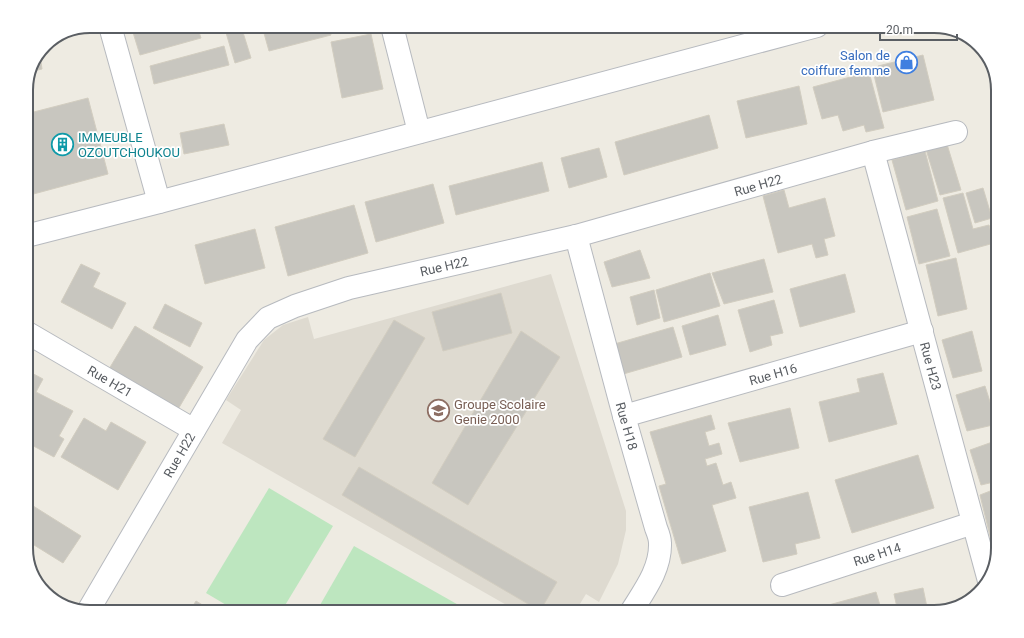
<svg xmlns="http://www.w3.org/2000/svg" width="1024" height="638" font-family="Roboto,sans-serif">
  <rect width="100%" height="100%" fill="#eeebe2"/>
  <polygon fill="#dedad0" points="551,274 626,511 626,530 618,564 599,602 586,594 575,612 519,612 222,443 241,410 226,400 264,340 283,325 308,317 314,339"/>
  <g fill="#bde6bf">
    <polygon points="269,488 333,526 281,612 238,612 206,593"/>
    <polygon points="354,546 471,612 316,612"/>
  </g>
  <g fill="#c8c6bf" stroke="#d2cdc0">
    <polygon points="131,26 197,26 201,38 140,55"/>
    <polygon points="224,26 241,26 251,58 235,63"/>
    <polygon points="262,26 329,26 331,35 269,51"/>
    <polygon points="371,34 383,89 342,98 331,42"/>
    <polygon points="224,46 229,65 154,84 150,66"/>
    <polygon points="40,55 42,69 33,71"/>
    <polygon points="923,55 934,100 883,112 874,75 880,73 878,66"/>
    <polygon points="869,72 884,128 866,132 864,125 843,131 838,115 822,119 813,87"/>
    <polygon points="799,86 807,124 746,138 737,101"/>
    <polygon points="88,98 108,174 26,196 26,114"/>
    <polygon points="709,115 718,148 624,175 615,142"/>
    <polygon points="224,124 229,145 184,154 180,133"/>
    <polygon points="946,141 961,190 940,195 925,146"/>
    <polygon points="599,148 607,177 569,188 561,158"/>
    <polygon points="925,151 938,201 906,210 892,160"/>
    <polygon points="542,162 549,191 456,215 449,186"/>
    <polygon points="433,184 444,223 376,242 365,202"/>
    <polygon points="983,188 992,218 975,223 966,193"/>
    <polygon points="784,190 789,208 825,198 835,236 824,239 828,255 816,258 812,244 778,253 763,196"/>
    <polygon points="963,193 973,229 989,225 994,243 958,253 943,198"/>
    <polygon points="354,205 368,253 288,276 275,227"/>
    <polygon points="937,209 950,256 919,264 907,217"/>
    <polygon points="255,229 265,268 205,284 195,245"/>
    <polygon points="640,250 650,278 612,287 604,262"/>
    <polygon points="956,258 967,309 938,316 926,265"/>
    <polygon points="764,259 773,292 724,304 712,273"/>
    <polygon points="81,264 100,273 93,287 126,303 112,329 61,302"/>
    <polygon points="710,273 720,306 664,322 656,290"/>
    <polygon points="845,274 855,312 800,327 790,289"/>
    <polygon points="654,290 660,318 637,325 630,297"/>
    <polygon points="501,293 512,333 443,351 432,312"/>
    <polygon points="774,300 783,333 770,336 772,345 750,352 738,310"/>
    <polygon points="165,304 202,323 190,347 153,328"/>
    <polygon points="718,315 726,345 690,355 682,326"/>
    <polygon points="394,320 425,338 355,457 323,439"/>
    <polygon points="135,326 203,367 177,411 109,369"/>
    <polygon points="673,327 682,357 620,375 611,345"/>
    <polygon points="521,331 560,357 468,505 432,483"/>
    <polygon points="972,331 982,371 953,378 942,340"/>
    <polygon points="26,370 43,379 36,392 73,411 59,436 64,439 54,457 26,442"/>
    <polygon points="883,373 897,424 829,442 819,402 860,392 857,379"/>
    <polygon points="985,386 997,424 967,431 956,395"/>
    <polygon points="790,408 799,448 740,462 728,423"/>
    <polygon points="711,415 715,429 705,432 709,446 719,443 722,454 705,459 707,466 716,463 723,485 731,482 736,498 712,505 726,551 682,564 659,486 666,484 650,432"/>
    <polygon points="84,418 106,431 111,422 146,442 118,490 61,457"/>
    <polygon points="998,440 998,481 981,485 970,450"/>
    <polygon points="918,455 934,508 852,533 835,480"/>
    <polygon points="359,467 557,582 540,611 342,495"/>
    <polygon points="998,488 998,542 992,544 980,495"/>
    <polygon points="808,492 820,538 795,544 797,554 763,562 749,507"/>
    <polygon points="30,504 81,536 63,563 26,540 26,509"/>
    <polygon points="923,588 928,612 898,612 894,594"/>
    <polygon points="876,592 882,612 827,612 825,606"/>
    <polygon points="196,601 214,612 189,612"/>
    <polygon points="647,605 662,612 643,612"/>
  </g>
  <g fill="none" stroke-linecap="round" stroke-linejoin="round">
    <defs>
      <g id="street">
        <polyline points="110,26 159,202"/>
        <polyline points="392,26 419,132"/>
        <polyline points="873,152 989,581"/>
        <polyline points="26,236 159,202 817,26"/>
        <path d="M576,236L624,416L656,528C658,533 660,538 660,543C661,569 644,591 631,612"/>
        <polyline points="26,332 194,430"/>
        <polyline points="624,416 922,331"/>
        <polyline points="782,585 973,523"/>
        <polyline points="88,611 247,340 268,318 295,306 349,288 576,236 873,152 956,132"/>
      </g>
    </defs>
    <use href="#street" stroke="#b7babf" stroke-width="24"/>
    <use href="#street" stroke="#fff" stroke-width="22"/>
  </g>
  <defs>
    <symbol id="shop-ring" viewBox="-11 -11 22 22"><circle r="9.5" fill="#fff" stroke="#3f7fe0" stroke-width="1.5"/><path d="M-5-2.5h2.3a2.7 3.5 0 0 1 5.4 0H5L5.5 6h-11ZM-1.5-2.5h3a1.5 2.3 0 0 0-3 0Z" fill="#3f7fe0"/></symbol>
    <symbol id="building-ring" viewBox="-11 -11 22 22"><circle r="9.5" fill="#fff" stroke="#0f9aa8" stroke-width="1.5"/><path d="M-4-6H4V6H1V3H-1V6H-4ZM-2.5-4.3h1.7v1.8h-1.7ZM.8-4.3h1.7v1.8H.8ZM-2.5-1h1.7V.8h-1.7ZM.8-1h1.7V.8H.8Z" fill="#0f9aa8"/></symbol>
    <symbol id="school-ring" viewBox="-11 -11 22 22"><circle r="9.5" fill="#fff" stroke="#8d6e63" stroke-width="1.5"/><path d="M0-5L7-2L0 1L-7-2ZM-4 1L0 2.5L4 1V4Q0 6-4 4Z" fill="#8d6e63"/></symbol>
  </defs>
  <g fill-rule="evenodd">
    <use href="#shop-ring" x="894" y="50" width="25" height="25"/>
    <use href="#building-ring" x="50" y="132" width="25" height="25"/>
    <use href="#school-ring" x="426" y="398" width="25" height="25"/>
  </g>
  <g text-anchor="middle" stroke-width="3.5" stroke-linejoin="round" paint-order="stroke">
    <g font-size="13" fill="#366cbe" stroke="#fff" text-anchor="end">
      <text x="890" y="60">Salon de<tspan x="890" dy="15">coiffure femme</tspan></text>
    </g>
    <g font-size="13" fill="#0d838f" stroke="#fff" text-anchor="start">
      <text x="78" y="142">IMMEUBLE<tspan x="78" dy="15">OZOUTCHOUKOU</tspan></text>
    </g>
    <g font-size="13" fill="#5a5e63" stroke="#fff">
      <text transform="translate(758 185) rotate(-16)" y="5">Rue H22</text>
      <text transform="translate(444 266) rotate(-13)" y="5">Rue H22</text>
      <text transform="translate(931 366) rotate(75)" y="5">Rue H23</text>
      <text transform="translate(773 374) rotate(-16)" y="5">Rue H16</text>
      <text transform="translate(110 381) rotate(30)" y="5">Rue H21</text>
      <text transform="translate(627 426) rotate(74)" y="5">Rue H18</text>
      <text transform="translate(179 455) rotate(-60)" y="5">Rue H22</text>
      <text transform="translate(877 554) rotate(-18)" y="5">Rue H14</text>
    </g>
    <g font-size="13" fill="#785e54" stroke="#fff" text-anchor="start">
      <text x="454" y="409">Groupe Scolaire<tspan x="454" dy="15">Genie 2000</tspan></text>
    </g>
  </g>
  <path d="M0 0H1024V638H0ZM90 33H934A57 57 0 0 1 991 90V548A57 57 0 0 1 934 605H90A57 57 0 0 1 33 548V90A57 57 0 0 1 90 33Z" fill="#fff" fill-rule="evenodd"/>
  <path fill="none" stroke="#5a5e63" stroke-width="2" d="M90 33H934A57 57 0 0 1 991 90V548A57 57 0 0 1 934 605H90A57 57 0 0 1 33 548V90A57 57 0 0 1 90 33Z"/>
  <path d="M880 34v6h77v-6" fill="none" stroke="#5a5e63" stroke-width="2"/>
  <text x="886" y="34" font-size="12" fill="#5a5e63" stroke="#ffffff" stroke-width="3" paint-order="stroke">20 m</text>
</svg>
